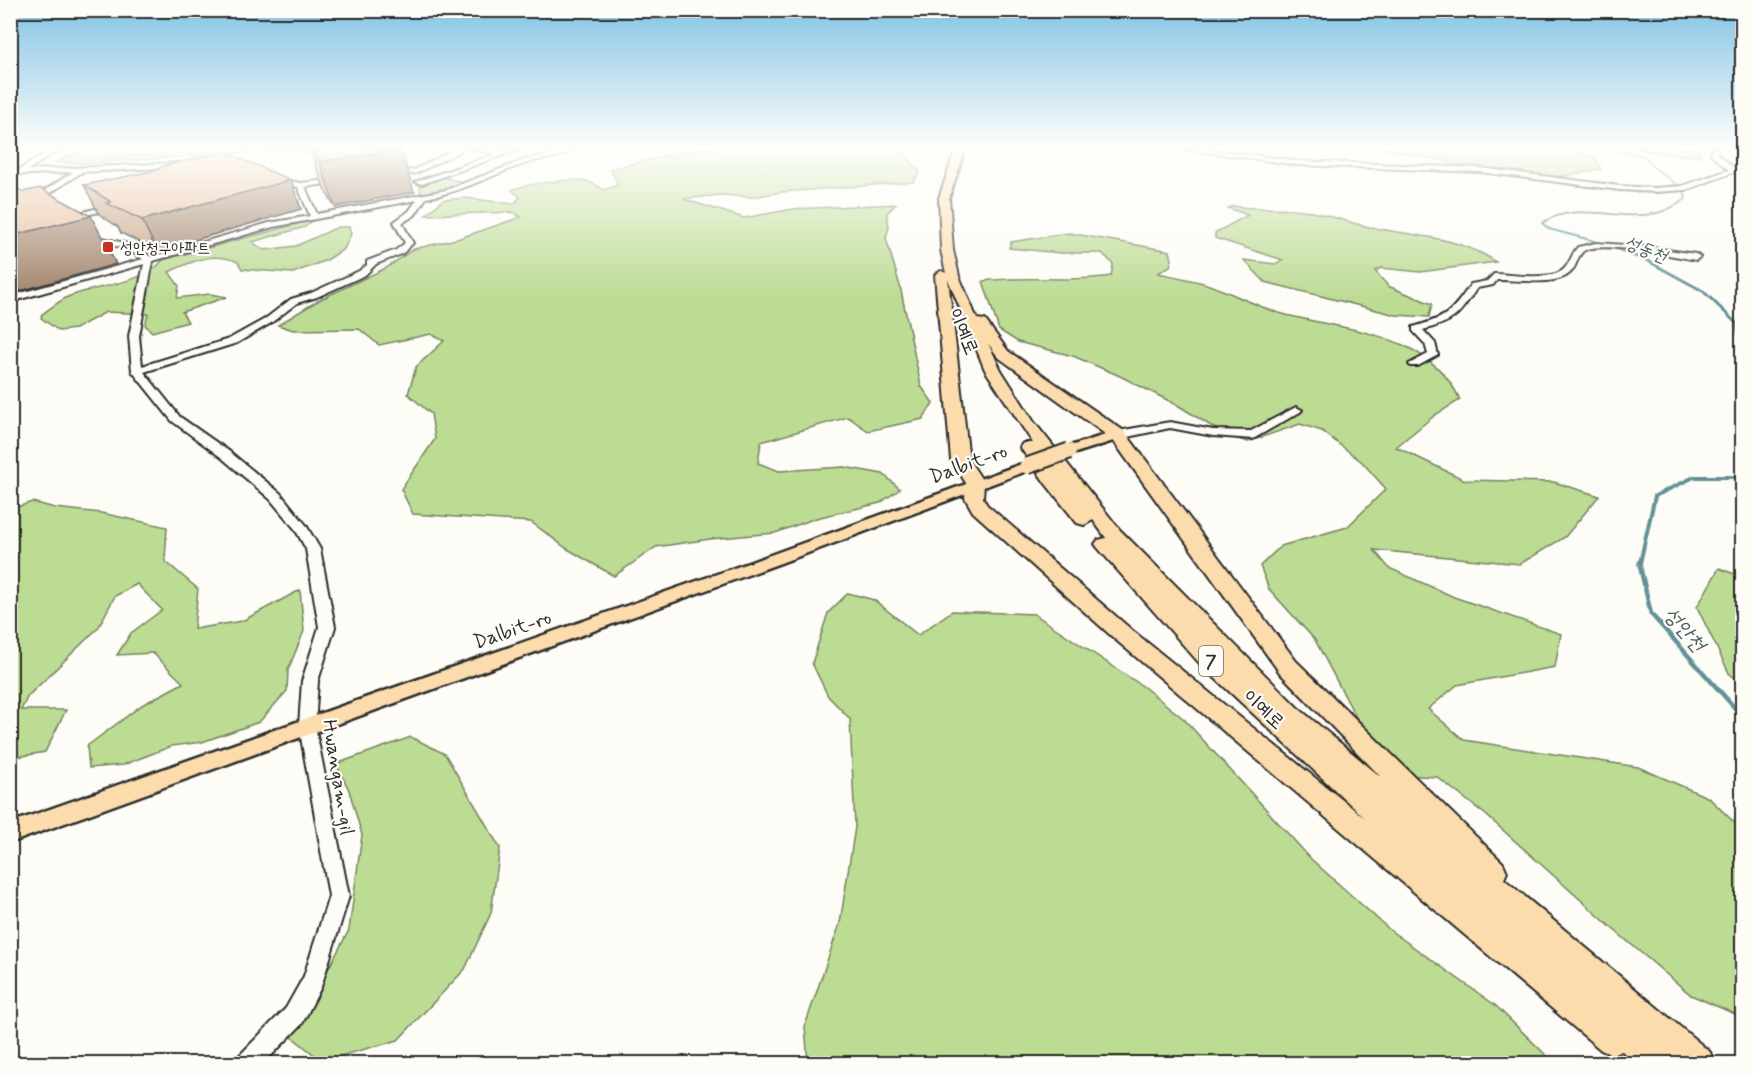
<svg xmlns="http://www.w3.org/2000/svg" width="1753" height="1074" font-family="Mynerve,'Poor Story',sans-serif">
  <rect width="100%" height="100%" fill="#fdfcf7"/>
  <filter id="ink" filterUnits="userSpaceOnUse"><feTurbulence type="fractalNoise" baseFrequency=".0167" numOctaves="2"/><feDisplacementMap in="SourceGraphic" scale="12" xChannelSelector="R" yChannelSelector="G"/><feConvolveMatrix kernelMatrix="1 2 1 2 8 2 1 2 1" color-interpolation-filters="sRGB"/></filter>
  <g filter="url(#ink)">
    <g fill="#bcdb93" stroke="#74835f" stroke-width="1.5">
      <polygon points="82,148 117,148 119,151 109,156 152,155 172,148 376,148 345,160 289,150 88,163 56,163"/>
      <path d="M697,148H917L900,149L920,172L913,182L782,192L752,197L720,195L683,199L744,218L793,209L896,204L887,213L889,227L886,238L900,286L921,386L933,403L923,419L868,431L848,417L761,442L758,463L779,471L844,467L883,474L900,489L880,503L816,518L775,533L710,539L656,547L614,576L566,548L531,522L413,514L401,489L435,439L431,414L408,394L416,367L444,341L431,334L379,345L359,329L293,330L278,325L319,300L386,268L414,249L460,238L521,217L513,212L426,215L443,200L466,198L514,204L520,197L512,190C524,184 574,178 587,181C593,183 599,187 604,190L618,185L610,169Z"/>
      <polygon points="1379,148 1568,148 1595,158 1601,169 1554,178 1457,166 1440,160"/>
      <polygon points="1628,148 1698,148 1701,156 1676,155"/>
      <polygon points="438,176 470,184 448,192 421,196 419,182"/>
      <path d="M1234,206C1254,210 1273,207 1293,209C1321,211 1347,223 1374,228C1415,236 1460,237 1496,262L1420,272L1381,268L1375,271L1388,286L1432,304L1429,317L1396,315L1265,282L1244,260L1275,264L1283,260L1215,238V233L1248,215L1228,208Z"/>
      <path d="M313,220L305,227L252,242L264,250L296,246L338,227H349L351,234L344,249L327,260L293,273L242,269L238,262C214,251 192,261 169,272L179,286L177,298L210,294L227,297L182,312L188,322L152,332L145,325L148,314L106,312L75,329L59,331L41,318L42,314C51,308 60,300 70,296C97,285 144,284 163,260Z"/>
      <path d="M1069,233L1170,251L1172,260L1170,266L1158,273C1173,276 1188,279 1203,283C1229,291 1253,305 1279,313C1343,331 1429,330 1460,400L1435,415L1396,447L1465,480L1554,482L1599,496L1565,537L1520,564L1374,550L1389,568L1454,597L1561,634L1555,667L1457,685L1428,709L1464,740L1638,767L1709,798L1742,830V1017L1691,995L1613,929L1486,815L1437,777L1386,774L1315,640L1269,589L1260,566L1281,546L1347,527L1386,489L1362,462L1322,431L1300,424L1248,442L1227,436L1179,406L1120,376L1073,356L1018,342L999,330L983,281C1027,275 1068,283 1111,276L1113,264L1102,253H1061L1009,248L1011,242Z"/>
      <polygon points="32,502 55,508 101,513 167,527 165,561 198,589 194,629 242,621 300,590 304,631 288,670 287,691 259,722 202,742 172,746 123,765 89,768 87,746 142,705 183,683 153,653 117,655 131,633 162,610 137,584 115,596 98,628 28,696 21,710 66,710 45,752 11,758 11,509"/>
      <polygon points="1719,568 1742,577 1742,685 1729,673 1697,607"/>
      <polygon points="848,593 874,600 918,635 952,611 1034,614 1144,687 1184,719 1312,860 1391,931 1495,1005 1554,1063 808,1063 805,1026 840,923 855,827 850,719 828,696 812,663 828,613"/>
      <polygon points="411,737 445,754 500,848 491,913 465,969 398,1040 322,1061 292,1037 349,930 362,835 349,790 336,764"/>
    </g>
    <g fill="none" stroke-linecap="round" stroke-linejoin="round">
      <path stroke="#629297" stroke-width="2" d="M1595,148L1634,153L1646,157L1652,166L1684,190L1686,199C1677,205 1667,211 1657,213C1618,222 1578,200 1542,223L1549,229L1594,241L1630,254"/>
      <polyline stroke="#629297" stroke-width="3" points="1626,253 1646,260 1703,291 1737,324 1742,361"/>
      <polyline stroke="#629297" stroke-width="4" points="1640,563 1655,496 1694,477 1742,477"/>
      <polyline stroke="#629297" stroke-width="4.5" points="1639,562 1651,614 1742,716"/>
      <defs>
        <g id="minor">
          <polygon points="53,148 61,148 28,170 179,163 182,165 179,167 82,172 10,219 10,213 73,172 10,175 10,171 18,171"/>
          <polygon points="457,148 466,148 417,173 391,176 387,174 414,170"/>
          <polygon points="470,148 504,151 523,148 422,184 415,182 496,154"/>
          <path d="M567,148H575C561,159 543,158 527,163C493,174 462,192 426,198L415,215L402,223L413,243L402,254L376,264L365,275L317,297L297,303L271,323L237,343L144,372L180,417L230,452L280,493L306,525L320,549L335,627L318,681L315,726L349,896L321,987L302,1024L263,1064H236L239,1056L286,1008L304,976L329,896L299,726L302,681L319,627L306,549L295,529L270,499L222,458L172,421L132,371L129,336L144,264L10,302V296L143,259L127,249L85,238V234L133,245L151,257L269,223L310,216L298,187L272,182V178L301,183L342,178L343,180L339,182L305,187L317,214L446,190L524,160L559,152ZM417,200L409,211L394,222L405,243L396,250L367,261V265L359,271L311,293L291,299L265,319L229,339L142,366L139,336L153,261L273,227Z"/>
          <polygon points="1179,148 1199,148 1297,161 1480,168 1620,186 1655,188 1682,186 1729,170 1711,154 1712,148 1718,148 1717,153 1737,171 1686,190 1655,192 1620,190 1480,172 1297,165"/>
          <polygon points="114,204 118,206 117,208 68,219 64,217"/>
          <path d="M1596,243L1640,246L1696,254L1700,257L1696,260C1674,256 1603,241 1585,250C1577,254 1577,267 1570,273C1555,287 1516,279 1497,280L1493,285L1477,288C1458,316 1456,321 1423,330L1435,343L1438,355L1418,366H1410L1409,364L1428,354L1425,344L1413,331V327C1448,317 1450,314 1471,284L1487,281L1494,274C1511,274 1554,282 1565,268C1571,261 1572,253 1578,247Z"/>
          <polygon points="1296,407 1302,410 1300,412 1253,439 1213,436 1170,428 1118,439 1112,435 1118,431 1170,422 1213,430 1251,431"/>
        </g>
        <g id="major">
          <polygon points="1118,431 1125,435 1123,438 1069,455 1062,451 1064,448"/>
          <polygon points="1027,462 1032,463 1034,466 1032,469 797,557 10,843 10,823 751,562"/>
        </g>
        <path id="highway" d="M956,148H966L949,198L953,250L959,276L977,319L985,320L1008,351L1124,431L1296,661L1503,863L1507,872L1504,879L1710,1052L1714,1064H1635L1622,1051L1612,1055L1601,1050L1117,641L973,512L965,498L966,483L951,460L935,275L941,271L946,273L941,250L939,198ZM948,279L985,370L1033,443H1023L1020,447L1046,484L1077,523L1084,525L1093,520L1106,538L1098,540L1095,544L1098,548L1201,665L1366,819L1133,631L987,505L983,498L984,483L969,460ZM988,343L998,357L1112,439L1280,673L1382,778L1297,707L1120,530L1034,422L1001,370Z"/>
      </defs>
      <use href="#minor" stroke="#2b2b2b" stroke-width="4"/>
      <use href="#major" stroke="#2b2b2b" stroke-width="5"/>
      <use href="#highway" stroke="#2b2b2b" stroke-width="4"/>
      <use href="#minor" fill="#fdfcf7" fill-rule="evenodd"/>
      <use href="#major" fill="#fcdcac" fill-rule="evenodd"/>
      <use href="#highway" fill="#fcdcac" fill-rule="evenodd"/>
      <defs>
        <polyline id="major-bridge" points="1027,466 1069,451"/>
      </defs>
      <use href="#major-bridge" stroke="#2b2b2b" stroke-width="19" stroke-linecap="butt"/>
      <use href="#major-bridge" stroke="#fcdcac" stroke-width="15"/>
    </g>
    <g fill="#c5a081" stroke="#2b2b2b" stroke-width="1.5">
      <polygon points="310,148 414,192 335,207 325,191"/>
      <polygon points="291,180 301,209 157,251 121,233 118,227 99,214 84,185"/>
    </g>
    <g fill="#a08269" stroke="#2b2b2b" stroke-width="1.5">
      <polygon points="401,149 414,192 335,207 320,162"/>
      <polygon points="291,180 301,209 157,251 142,220"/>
      <polygon points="91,216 116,264 10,294 10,236"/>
    </g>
    <g fill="#e5ba96" stroke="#2b2b2b" stroke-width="1.5">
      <polygon points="310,148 400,148 401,149 320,162"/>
      <polygon points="225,152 291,180 142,220 106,203 111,202 84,185 157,170 163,166"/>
      <polygon points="10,183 23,192 40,188 91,216 10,236"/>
    </g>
  </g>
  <linearGradient id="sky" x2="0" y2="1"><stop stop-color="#81c2e4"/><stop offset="0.49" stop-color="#fefefb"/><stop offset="1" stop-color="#fefefb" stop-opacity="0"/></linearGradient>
  <rect width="1753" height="299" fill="url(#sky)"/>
  <rect fill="#c8321e" stroke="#fdfcf7" stroke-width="2" x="102" y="241" width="12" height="12" rx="3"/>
  <g text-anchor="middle" stroke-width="4.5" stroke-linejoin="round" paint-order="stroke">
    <g font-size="16" fill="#2b2b2b" stroke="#fdfcf7" text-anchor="start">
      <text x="120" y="253">성안청구아파트</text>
    </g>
    <g font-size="18" font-style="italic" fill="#465f61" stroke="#fdfcf7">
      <text transform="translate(1646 249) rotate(22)" y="6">성동천</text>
    </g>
    <rect fill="#fdfcf7" stroke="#6a6a68" stroke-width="1.5" x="1199" y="646" width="24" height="30" rx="4.5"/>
    <g font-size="18" font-weight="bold" fill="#2b2b2b">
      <text x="1211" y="667">7</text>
    </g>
    <g font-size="20" fill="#2b2b2b" stroke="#fdfcf7">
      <text transform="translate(964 331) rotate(67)" y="7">이예로</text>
      <text transform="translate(968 463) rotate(-20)" y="7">Dalbit-ro</text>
      <text transform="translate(512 629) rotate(-19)" y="7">Dalbit-ro</text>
      <text transform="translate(1264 709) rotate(42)" y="7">이예로</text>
      <text transform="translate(339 777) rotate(81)" y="7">Hwangam-gil</text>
    </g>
    <g font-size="21" font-style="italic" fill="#465f61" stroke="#fdfcf7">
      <text transform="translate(1685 629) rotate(49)" y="7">성안천</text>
    </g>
  </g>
  <rect width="1753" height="1074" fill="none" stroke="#fdfcf7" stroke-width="36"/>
  <rect x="18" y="18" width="1717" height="1038" fill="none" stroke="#2b2b2b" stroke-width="2" filter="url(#ink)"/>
</svg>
